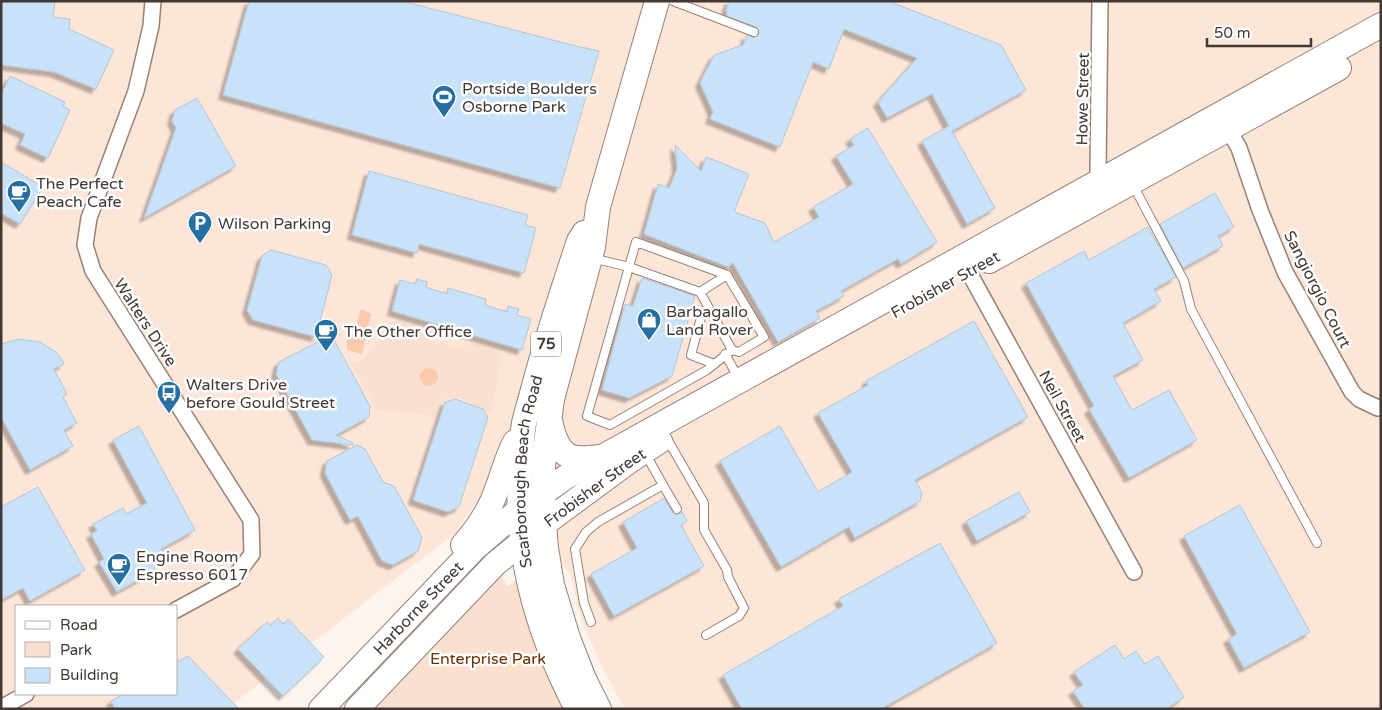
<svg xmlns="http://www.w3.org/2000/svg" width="1382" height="710" font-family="'Varela Round',sans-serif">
  <defs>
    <filter id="shadow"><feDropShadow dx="-4.5" dy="4.5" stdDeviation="1" flood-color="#0004"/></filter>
  </defs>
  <rect width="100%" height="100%" fill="#fdf4ee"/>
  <path fill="#fde5d7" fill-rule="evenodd" d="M1,1H1381V709H625L603,669L581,619L570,573L479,498L455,533L226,709H1ZM16,606H176V694H16Z"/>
  <g fill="#fbdfcf">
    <polygon points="397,321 417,326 430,340 459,348 476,342 502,355 491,413 455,396 444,400 438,416 374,409 373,403 349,360 358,363 367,356 389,323"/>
    <polygon points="500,574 507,586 516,581 550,681 565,709 366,709"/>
  </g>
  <g fill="#fbc9ab">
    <polygon points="361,309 371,314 362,354 347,350 347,336 354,333"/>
    <circle cx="429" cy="377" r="9"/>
  </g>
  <g fill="#c8e3f9" stroke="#b3c6d6" filter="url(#shadow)">
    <polygon points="1,1 55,1 53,17 70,19 69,29 114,50 96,89 54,72 1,65"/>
    <polygon points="249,1 402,1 576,46 599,51 560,188 223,95"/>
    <polygon points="729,1 888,1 1001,45 1026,90 952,131 995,208 967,224 922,141 949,126 932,94 887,118 878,102 917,58 844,29 829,69 813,62 780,147 710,119 713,112 700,83 714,55 743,45 747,35 754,38 759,34 756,27 727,16 726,10"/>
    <polygon points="10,76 65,102 63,106 70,110 48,158 20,145 25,134 1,123 1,95"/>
    <polygon points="197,98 236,166 144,218 176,128 172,121 175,110"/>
    <polygon points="868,128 937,242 901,264 898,259 841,291 844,296 816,311 820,318 778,342 733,263 728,267 644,234 658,184 669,188 677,169 675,145 701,171 706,157 749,174 734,212 765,223 774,242 819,217 813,207 853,184 836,156 854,145 850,139"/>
    <polygon points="1,162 43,187 20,224 1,213"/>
    <polygon points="369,171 528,215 525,225 536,228 524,273 419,244 417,253 352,235"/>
    <polygon points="1215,193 1234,227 1218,236 1223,246 1183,268 1160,224"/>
    <polygon points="1148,227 1176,277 1154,289 1161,301 1123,323 1143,360 1113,376 1132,410 1169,390 1197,440 1129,478 1089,409 1094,406 1026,283 1084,251 1089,260"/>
    <polygon points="271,250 326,265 332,275 316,337 253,320 247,310 262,256"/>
    <polygon points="642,278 695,296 672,376 629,398 602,390 625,304 633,306"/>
    <polygon points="417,279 427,282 426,287 447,294 448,288 486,299 485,305 507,312 508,306 519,309 517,315 531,319 522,350 392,311 400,280 415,284"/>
    <polygon points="974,321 1028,417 915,480 922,492 920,501 855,538 849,527 781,567 720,461 780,426 818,492 852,472 818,413 868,385 866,381"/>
    <polygon points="325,338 334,340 370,406 369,417 336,435 353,443 353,445 312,440 276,374 279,362"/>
    <polygon points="19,339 40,342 56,352 61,358 64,364 54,369 67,394 63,397 77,423 64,430 73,446 30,470 1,417 1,344"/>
    <polygon points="455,399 483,409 488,417 459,507 448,512 413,500 445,402"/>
    <polygon points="139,426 195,530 161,549 164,555 151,563 156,570 117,592 99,562 104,559 91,534 97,531 93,524 123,508 126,514 147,503 113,440"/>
    <polygon points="357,445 365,449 383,482 394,486 422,537 418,551 393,565 382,561 358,516 350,520 325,473 327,461"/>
    <polygon points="38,487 85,570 30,601 23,588 1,600 1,507"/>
    <polygon points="1019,492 1030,512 977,541 966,521"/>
    <polygon points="664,498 674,514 678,515 682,512 687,521 681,525 704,566 614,616 591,574 637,548 623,522"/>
    <polygon points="1240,505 1310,632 1244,668 1228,639 1237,634 1184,536"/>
    <polygon points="940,543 997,643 881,709 742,709 723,675 843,606 839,599"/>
    <polygon points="278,618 283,624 288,619 324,657 283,696 238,649 267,622 271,626"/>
    <polygon points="1115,645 1124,659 1136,651 1145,664 1158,656 1184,697 1166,709 1085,709 1073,691 1083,685 1074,672"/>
    <polygon points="188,656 239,709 115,709 111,701 124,694 176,694 176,663"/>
  </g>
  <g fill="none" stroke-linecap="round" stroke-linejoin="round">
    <defs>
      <g id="service">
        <polyline points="673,1 754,32"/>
        <polyline points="1133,185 1184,281 1191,309 1317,543"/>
        <polyline points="592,258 629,267 636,242 727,275 764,337 739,352 732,350"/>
        <polygon points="629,267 700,292 732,350 707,370 610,425 587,416"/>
        <polyline points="700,292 727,275"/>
        <polyline points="710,310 702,314 691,355 714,364"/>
        <polyline points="725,354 739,379"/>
        <polyline points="666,437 704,503 704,530 727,570 728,577 744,608 739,616 706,635"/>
        <polyline points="663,485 677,509"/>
        <polyline points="591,622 584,603 575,549 586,532 598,522 663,485 645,453"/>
      </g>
      <g id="minor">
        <polyline points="153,1 151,26 136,91 89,218 85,245 93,271 251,520 252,554 233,579 176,610"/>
        <polyline points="1100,1 1098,171 1105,187"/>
        <polyline points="1224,122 1239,148 1260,210 1285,272 1352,392 1359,399 1378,408 1381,407"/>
        <polyline points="961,258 1134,572"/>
        <polyline points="1,708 26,694"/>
      </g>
      <g id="primary">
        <polyline points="989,261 1339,68"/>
        <path d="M550,420C553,435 559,458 578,458C586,459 594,457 602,457"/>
        <path d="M463,545C477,529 490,510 497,489C503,473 507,457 515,442"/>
        <path id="s1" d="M321,709L475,548L519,510L566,477L1381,25"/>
        <path id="s2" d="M357,709L495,564L544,524L628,462L660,441"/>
        <path id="s3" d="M577,709C535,628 513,548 521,457C522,446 522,434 524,423C527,410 531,398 534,386C547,337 563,289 579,241L584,233"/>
        <polyline points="599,709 584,679 568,638 552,585 546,548 544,524 543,466 552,399 593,247 598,207 657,1"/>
      </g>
    </defs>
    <use href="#service" stroke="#978276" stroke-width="10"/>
    <use href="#minor" stroke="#978276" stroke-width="18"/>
    <use href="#primary" stroke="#978276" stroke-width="26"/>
    <use href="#service" stroke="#fff" stroke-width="8"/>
    <use href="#minor" stroke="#fff" stroke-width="15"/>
    <use href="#primary" stroke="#fff" stroke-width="24"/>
  </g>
  <defs>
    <symbol id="stadium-pin" viewBox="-11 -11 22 30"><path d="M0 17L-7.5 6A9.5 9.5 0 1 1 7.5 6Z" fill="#266fa2" stroke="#fff"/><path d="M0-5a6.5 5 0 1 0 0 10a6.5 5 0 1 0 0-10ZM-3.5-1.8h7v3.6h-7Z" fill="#fff"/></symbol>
    <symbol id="cafe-pin" viewBox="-11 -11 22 30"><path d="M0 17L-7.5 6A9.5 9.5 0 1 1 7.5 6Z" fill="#266fa2" stroke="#fff"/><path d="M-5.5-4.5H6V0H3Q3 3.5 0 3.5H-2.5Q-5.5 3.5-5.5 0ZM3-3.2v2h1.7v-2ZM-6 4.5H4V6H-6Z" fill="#fff"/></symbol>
    <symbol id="parking-pin" viewBox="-11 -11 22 30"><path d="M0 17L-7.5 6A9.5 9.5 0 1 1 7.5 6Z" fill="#266fa2" stroke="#fff"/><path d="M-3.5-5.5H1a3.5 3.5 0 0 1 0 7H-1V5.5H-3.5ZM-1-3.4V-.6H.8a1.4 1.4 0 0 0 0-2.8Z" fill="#fff"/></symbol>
    <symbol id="shop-pin" viewBox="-11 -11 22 30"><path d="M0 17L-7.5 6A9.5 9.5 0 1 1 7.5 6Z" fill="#266fa2" stroke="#fff"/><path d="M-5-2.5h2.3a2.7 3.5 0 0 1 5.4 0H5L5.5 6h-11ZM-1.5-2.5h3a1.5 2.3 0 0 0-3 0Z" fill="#fff"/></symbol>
    <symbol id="bus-pin" viewBox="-11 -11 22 30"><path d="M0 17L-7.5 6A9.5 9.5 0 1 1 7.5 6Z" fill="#266fa2" stroke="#fff"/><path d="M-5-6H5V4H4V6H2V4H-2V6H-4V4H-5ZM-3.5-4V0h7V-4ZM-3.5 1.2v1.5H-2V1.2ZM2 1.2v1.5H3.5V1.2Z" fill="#fff"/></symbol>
  </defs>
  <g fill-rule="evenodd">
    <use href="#stadium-pin" x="430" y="83" width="28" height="38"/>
    <use href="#cafe-pin" x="5" y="178" width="28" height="38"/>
    <use href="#parking-pin" x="186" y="209" width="28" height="38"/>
    <use href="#shop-pin" x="635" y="306" width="28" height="38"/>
    <use href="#cafe-pin" x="312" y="317" width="28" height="38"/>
    <use href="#bus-pin" x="155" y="379" width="28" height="38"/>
    <use href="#cafe-pin" x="105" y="551" width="28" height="38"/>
  </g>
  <g text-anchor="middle" stroke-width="5" stroke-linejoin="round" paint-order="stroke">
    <rect fill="#fff" stroke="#7b7471" stroke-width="1" x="531" y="331.5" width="30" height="25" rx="4"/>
    <g font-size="15" font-weight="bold" fill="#423934">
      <text x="546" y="349">75</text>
    </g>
    <g font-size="16" fill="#423934" stroke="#fff" text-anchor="start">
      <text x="462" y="94">Portside Boulders<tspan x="462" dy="18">Osborne Park</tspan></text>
      <text x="36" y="189">The Perfect<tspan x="36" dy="18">Peach Cafe</tspan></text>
      <text x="218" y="229">Wilson Parking</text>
      <text x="666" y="317">Barbagallo<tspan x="666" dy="18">Land Rover</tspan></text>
      <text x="344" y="337">The Other Office</text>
      <text x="186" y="390">Walters Drive<tspan x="186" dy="18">before Gould Street</tspan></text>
      <text x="136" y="562">Engine Room<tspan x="136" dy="18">Espresso 6017</tspan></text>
    </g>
    <g font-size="16" fill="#423934" stroke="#fff">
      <text transform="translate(1082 99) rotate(-89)" y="6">Howe Street</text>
      <text transform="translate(945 284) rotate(-29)" y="6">Frobisher Street</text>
      <text transform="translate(1318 289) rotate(63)" y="6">Sangiorgio Court</text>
      <text transform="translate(146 322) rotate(57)" y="6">Walters Drive</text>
      <text transform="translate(1063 406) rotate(61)" y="6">Neil Street</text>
      <text dy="6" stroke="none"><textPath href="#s3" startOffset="248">Scarborough Beach Road</textPath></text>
      <text dy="6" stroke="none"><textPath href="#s2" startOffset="326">Frobisher Street</textPath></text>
      <text dy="6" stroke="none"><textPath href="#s1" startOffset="140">Harborne Street</textPath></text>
    </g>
    <g font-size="16" fill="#6b3000" stroke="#fff">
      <text x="488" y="664">Enterprise Park</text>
    </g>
  </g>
  <rect width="1382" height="710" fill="none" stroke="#423934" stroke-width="5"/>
  <rect x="15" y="605" width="162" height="90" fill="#ffffff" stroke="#b3b0ae"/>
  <rect x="25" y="621" width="25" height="8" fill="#ffffff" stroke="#b3b0ae"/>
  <text x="60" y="630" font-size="15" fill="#423934">Road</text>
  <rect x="25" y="642" width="25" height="15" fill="#fbdfcf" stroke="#b3b0ae"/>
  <text x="60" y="655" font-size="15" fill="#423934">Park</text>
  <rect x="25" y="668" width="25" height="15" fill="#c8e3f9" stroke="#b3b0ae"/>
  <text x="60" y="680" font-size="15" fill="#423934">Building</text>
  <path d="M1207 38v8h104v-8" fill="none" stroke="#423934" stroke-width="2.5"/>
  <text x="1214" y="38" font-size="15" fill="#423934" stroke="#ffffff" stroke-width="4" paint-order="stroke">50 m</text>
</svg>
